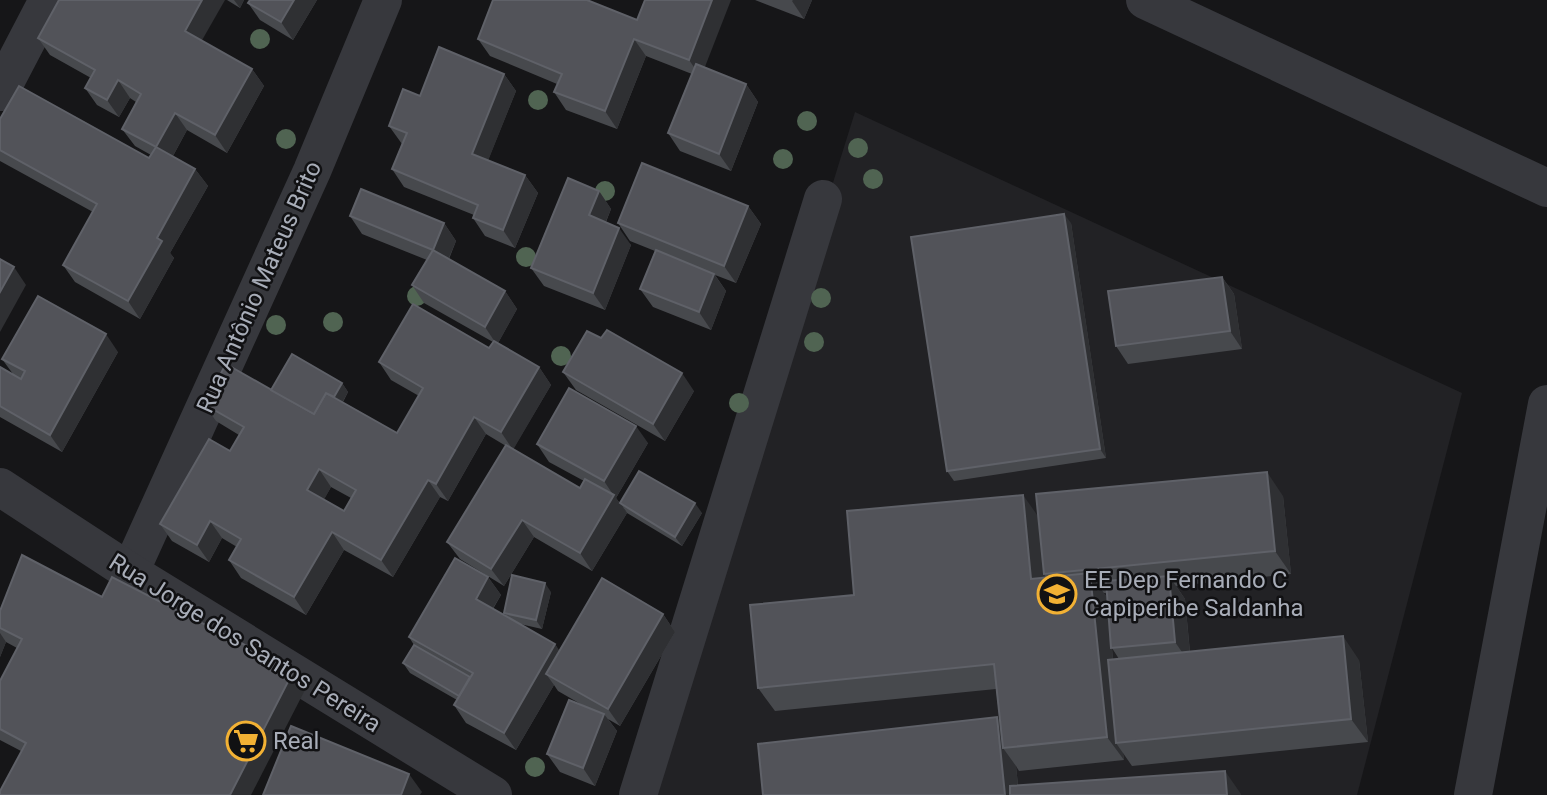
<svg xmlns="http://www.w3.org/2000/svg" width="1547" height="795" font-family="Roboto,sans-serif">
  <rect width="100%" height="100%" fill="#161618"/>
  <polygon fill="#222225" points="855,112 1462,393 1357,795 642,795"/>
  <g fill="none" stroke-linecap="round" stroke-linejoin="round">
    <g stroke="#37383d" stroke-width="38">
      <polyline points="1145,0 1547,188"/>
      <polyline points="0,92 48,0"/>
      <polyline points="130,572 312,171 383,0"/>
      <polyline points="638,795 823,199"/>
      <polyline points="1473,795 1547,404"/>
    </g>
    <polyline stroke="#37383d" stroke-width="38" points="0,487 130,572 493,795"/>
  </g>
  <g fill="#506452">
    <circle cx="260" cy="39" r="10"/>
    <circle cx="538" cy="100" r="10"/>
    <circle cx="807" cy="121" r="10"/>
    <circle cx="286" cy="139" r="10"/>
    <circle cx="858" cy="148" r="10"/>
    <circle cx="783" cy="159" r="10"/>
    <circle cx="873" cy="179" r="10"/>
    <circle cx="605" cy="191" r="10"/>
    <circle cx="526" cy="257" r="10"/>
    <circle cx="417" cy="296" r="10"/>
    <circle cx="821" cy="298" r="10"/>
    <circle cx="333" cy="322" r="10"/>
    <circle cx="276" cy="325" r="10"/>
    <circle cx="814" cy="342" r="10"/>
    <circle cx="561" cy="356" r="10"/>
    <circle cx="739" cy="403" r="10"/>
    <circle cx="535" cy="767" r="10"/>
  </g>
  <g fill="#47494d" fill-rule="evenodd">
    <polygon points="227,0 244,0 240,8"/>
    <polygon points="250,0 317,0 293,40 260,20 248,3"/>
    <polygon points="587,0 705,68 746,84 758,102 731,171 680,151 668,133 692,74 646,56 617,129 566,110 554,92 557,84 490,56 478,39"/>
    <polygon points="755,0 812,0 804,19"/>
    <polygon points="38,38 201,41 252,69 264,86 227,153 187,130 173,156 195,169 208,186 170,253 174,258 140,319 75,282 63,265 93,212 0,161 0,119 149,158 151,155 135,146 122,129 136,102 130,98 119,117 97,105 85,88 91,78 50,55"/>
    <polygon points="504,74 516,91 488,160 525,175 538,193 515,248 485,236 473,218 474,215 404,187 392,169 402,144 389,126 420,96"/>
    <polygon points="599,191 611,209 606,222 631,245 605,310 544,286 531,268"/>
    <polygon points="748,206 761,224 736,283 715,275 726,291 711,330 653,307 640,289 655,251 630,241 618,223"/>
    <path d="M350,216L444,223L456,241L449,259L505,291L517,309L498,343L539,367L551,385L513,449L580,488L584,481L549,462L537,444L648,443L616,498L627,513L592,571L534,537L504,586L460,559L447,542L506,446L486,434L448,501L440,497L393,577L344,550L306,615L241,578L229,560L237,547L222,538L209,562L172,541L160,524L230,451L239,435L216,421L204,404L271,390L342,383L348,392L343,402L397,433L419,396L391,380L379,362L489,348L493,342L424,303L412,285L427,260L362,234ZM331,487L351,498L344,511L324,499Z"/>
    <polygon points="1071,223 1106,458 954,481 947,471"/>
    <polygon points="1222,277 1234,294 1242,349 1128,364 1116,346"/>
    <polygon points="118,352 62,452 0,417 0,367 13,374 2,359"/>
    <polygon points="563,372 694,391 665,441 576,390"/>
    <path d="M1283,496L1291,574L1176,586L1185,599L1190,652L1359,660L1368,742L1132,766L1123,753L1124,760L1019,771L1016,766L1018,785L1241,794V795H763L1000,722L996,689L775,711L758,688L854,595L1039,517ZM1103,593H1107L1111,646L1106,596ZM1112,648L1119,659L1113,660Z"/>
    <polygon points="620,503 702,513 682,546 627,513"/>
    <polygon points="488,577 501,595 493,609 507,617 504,613 551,592 542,629 520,624 555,644 559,651 663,614 675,632 620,726 608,719 617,731 595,786 560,772 547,754 584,706 558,691 554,685 516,750 466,723 454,705 457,700 410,673 403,663 414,645 409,637"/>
    <polygon points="102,597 306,688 21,751 0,740 0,681 17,648 6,642 0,657 0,611"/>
  </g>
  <g fill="#2f3033">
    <polygon points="202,0 225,0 197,49 185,31"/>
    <polygon points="234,0 244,0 240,8"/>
    <polygon points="294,0 317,0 293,40 281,22"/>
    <polygon points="712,0 731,0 701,77 689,60"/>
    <polygon points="793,0 812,0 804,19 792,1"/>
    <polygon points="634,39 646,56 617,129 605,111"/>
    <polygon points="252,69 264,86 227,153 215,135"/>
    <polygon points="504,74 516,91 484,171 472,154"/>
    <polygon points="118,80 130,98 119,117 107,100"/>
    <polygon points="746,84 758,102 731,171 719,154"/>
    <polygon points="175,113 187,130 168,165 156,147"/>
    <polygon points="195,169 208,186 170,253 174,258 140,319 128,301 157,238"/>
    <polygon points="525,175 538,193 515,248 503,230"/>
    <polygon points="599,191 611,209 601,233 589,215"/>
    <polygon points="748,206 761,224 736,283 724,266"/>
    <polygon points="1064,214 1071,223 1106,458 1100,449"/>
    <polygon points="444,223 456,241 445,267 433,250"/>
    <polygon points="619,228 631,245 605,310 593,293"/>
    <polygon points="14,267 26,285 0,332 0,292"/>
    <polygon points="714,274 726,291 711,330 699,312"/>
    <polygon points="1222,277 1234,294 1242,349 1230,331"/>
    <polygon points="505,291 517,309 497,345 485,327"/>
    <polygon points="106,334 118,352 62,452 50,435"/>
    <polygon points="539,367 551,385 513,450 501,432"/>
    <polygon points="682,373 694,391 665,441 653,424"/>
    <polygon points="342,383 348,392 326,432 319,422"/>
    <polygon points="474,417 486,434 448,501 436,484"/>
    <polygon points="636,426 648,443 616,498 627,513 592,571 580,553 614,496 604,481"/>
    <polygon points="319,469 331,487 320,507 307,490"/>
    <polygon points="1267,472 1283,496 1291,574 1275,551"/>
    <polygon points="428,480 440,497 393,577 381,560"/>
    <polygon points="1023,495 1040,519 1047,602 1031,579"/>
    <polygon points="695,503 702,513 682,546 675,537"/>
    <polygon points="522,520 534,537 504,586 491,569"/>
    <polygon points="210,521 222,538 209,562 197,545"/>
    <polygon points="332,532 344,550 306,615 294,597"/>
    <polygon points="1090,573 1106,596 1122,742 1116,743 1123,753 1124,760 1107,737"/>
    <polygon points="1169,576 1185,599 1191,665 1175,642"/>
    <polygon points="488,577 501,595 488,616 476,599"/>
    <polygon points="545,583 551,592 542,629 536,620"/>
    <polygon points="663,614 675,632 620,726 608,709"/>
    <polygon points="0,633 6,642 0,657"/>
    <polygon points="1343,636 1359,660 1368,742 1351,719"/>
    <polygon points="555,644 567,662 546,674 554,685 516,750 504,733"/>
    <polygon points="294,670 306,688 251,795 230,795"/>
    <polygon points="604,714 617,731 595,786 583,768"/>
    <polygon points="997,717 1013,740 1003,748 1016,766 1019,795 1005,795"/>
    <polygon points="1225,771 1241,794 1241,795 1227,795"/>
    <polygon points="409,774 422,792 420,795 401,795"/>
  </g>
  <g fill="#525359" stroke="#5f6168" stroke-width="2" fill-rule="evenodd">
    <polygon points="59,0 202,0 185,31 252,69 215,135 175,113 156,147 122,129 141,94 118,80 107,100 85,88 95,70 38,38"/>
    <polygon points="250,0 294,0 281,22 248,3"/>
    <polygon points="493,0 587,0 637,20 645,0 712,0 689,60 634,39 605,111 554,92 562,74 478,39"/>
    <polygon points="439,47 504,74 472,154 525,175 503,230 473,218 478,205 392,169 407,133 389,126 403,89 420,96"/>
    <polygon points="696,64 746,84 719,154 668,133"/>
    <polygon points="19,86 149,158 156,147 195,169 157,238 162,241 128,301 63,265 97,204 0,150 0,119"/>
    <polygon points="642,163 748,206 724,266 618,223"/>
    <polygon points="568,178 599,191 589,215 619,228 593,293 531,268"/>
    <polygon points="361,189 444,223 433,250 505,291 485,327 412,285 433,250 350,216"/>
    <polygon points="1064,214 1100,449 947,471 911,237"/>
    <polygon points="656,250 714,274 699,312 640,289"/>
    <polygon points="0,259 14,267 0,292"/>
    <polygon points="1222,277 1230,331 1116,346 1108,291"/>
    <polygon points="38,296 106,334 50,435 0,406 0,367 21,379 25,371 2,359"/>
    <path d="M413,304L489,348L494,341L539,367L501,432L474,417L436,484L428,480L381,560L332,532L294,597L229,560L241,539L210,521L197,545L160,524L209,439L230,451L244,427L204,404L226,364L314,414L326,393L397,433L423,388L379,362ZM319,469L356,490L344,511L307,490Z"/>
    <polygon points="607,330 682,373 653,424 563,372 587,331 601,338"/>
    <polygon points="292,354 342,383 334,397 326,393 314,414 271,390"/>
    <polygon points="569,388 636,426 604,481 537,444"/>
    <polygon points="506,445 580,488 585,479 614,495 580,553 522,520 491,569 447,542"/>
    <polygon points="639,471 695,503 675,537 620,503"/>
    <polygon points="1267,472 1275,551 1044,574 1036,494"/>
    <polygon points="1023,495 1031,579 1090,573 1107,737 1003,748 994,664 758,688 750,605 854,595 847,511"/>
    <polygon points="22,555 102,597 112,577 294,670 230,795 0,795 0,791 26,743 0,729 0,681 22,639 0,628 0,611"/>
    <polygon points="455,558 488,577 476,599 555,644 504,733 454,705 473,673 409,637"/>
    <polygon points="512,575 545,583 536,620 504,613"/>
    <polygon points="1169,576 1175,642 1111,648 1106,581"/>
    <polygon points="602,578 663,614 608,709 546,674"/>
    <polygon points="1343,636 1351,719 1116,743 1108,660"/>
    <polygon points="414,645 470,677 459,696 403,663"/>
    <polygon points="569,700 604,714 583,768 547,754"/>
    <polygon points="997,717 1005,795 763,795 758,744"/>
    <polygon points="291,726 409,774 401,795 263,795"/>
    <polygon points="1225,771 1227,795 1010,795 1010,786"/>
  </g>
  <defs>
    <symbol id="school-ring" viewBox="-11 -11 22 22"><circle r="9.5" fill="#111113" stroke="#f2b134" stroke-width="1.5"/><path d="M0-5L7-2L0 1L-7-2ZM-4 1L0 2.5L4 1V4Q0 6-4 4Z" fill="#f2b134"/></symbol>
    <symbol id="supermarket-ring" viewBox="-11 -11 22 22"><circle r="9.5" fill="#111113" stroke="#f2b134" stroke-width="1.5"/><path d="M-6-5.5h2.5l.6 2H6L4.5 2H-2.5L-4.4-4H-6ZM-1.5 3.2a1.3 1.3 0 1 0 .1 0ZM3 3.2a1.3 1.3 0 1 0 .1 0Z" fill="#f2b134"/></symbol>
  </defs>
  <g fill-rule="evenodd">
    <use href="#school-ring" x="1035" y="572" width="44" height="44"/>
    <use href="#supermarket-ring" x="224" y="719" width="44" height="44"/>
  </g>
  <g text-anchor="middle" stroke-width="5" stroke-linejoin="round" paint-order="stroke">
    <g font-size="24" fill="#a8adb8" stroke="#111113">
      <text transform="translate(259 287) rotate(-66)" y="8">Rua Antônio Mateus Brito</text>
      <text transform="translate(245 643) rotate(32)" y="8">Rua Jorge dos Santos Pereira</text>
    </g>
    <g font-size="24" fill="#a8adb8" stroke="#111113" text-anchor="start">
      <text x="1084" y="588">EE Dep Fernando C<tspan x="1084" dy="28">Capiperibe Saldanha</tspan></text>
      <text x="273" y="749">Real</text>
    </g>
  </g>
</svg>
